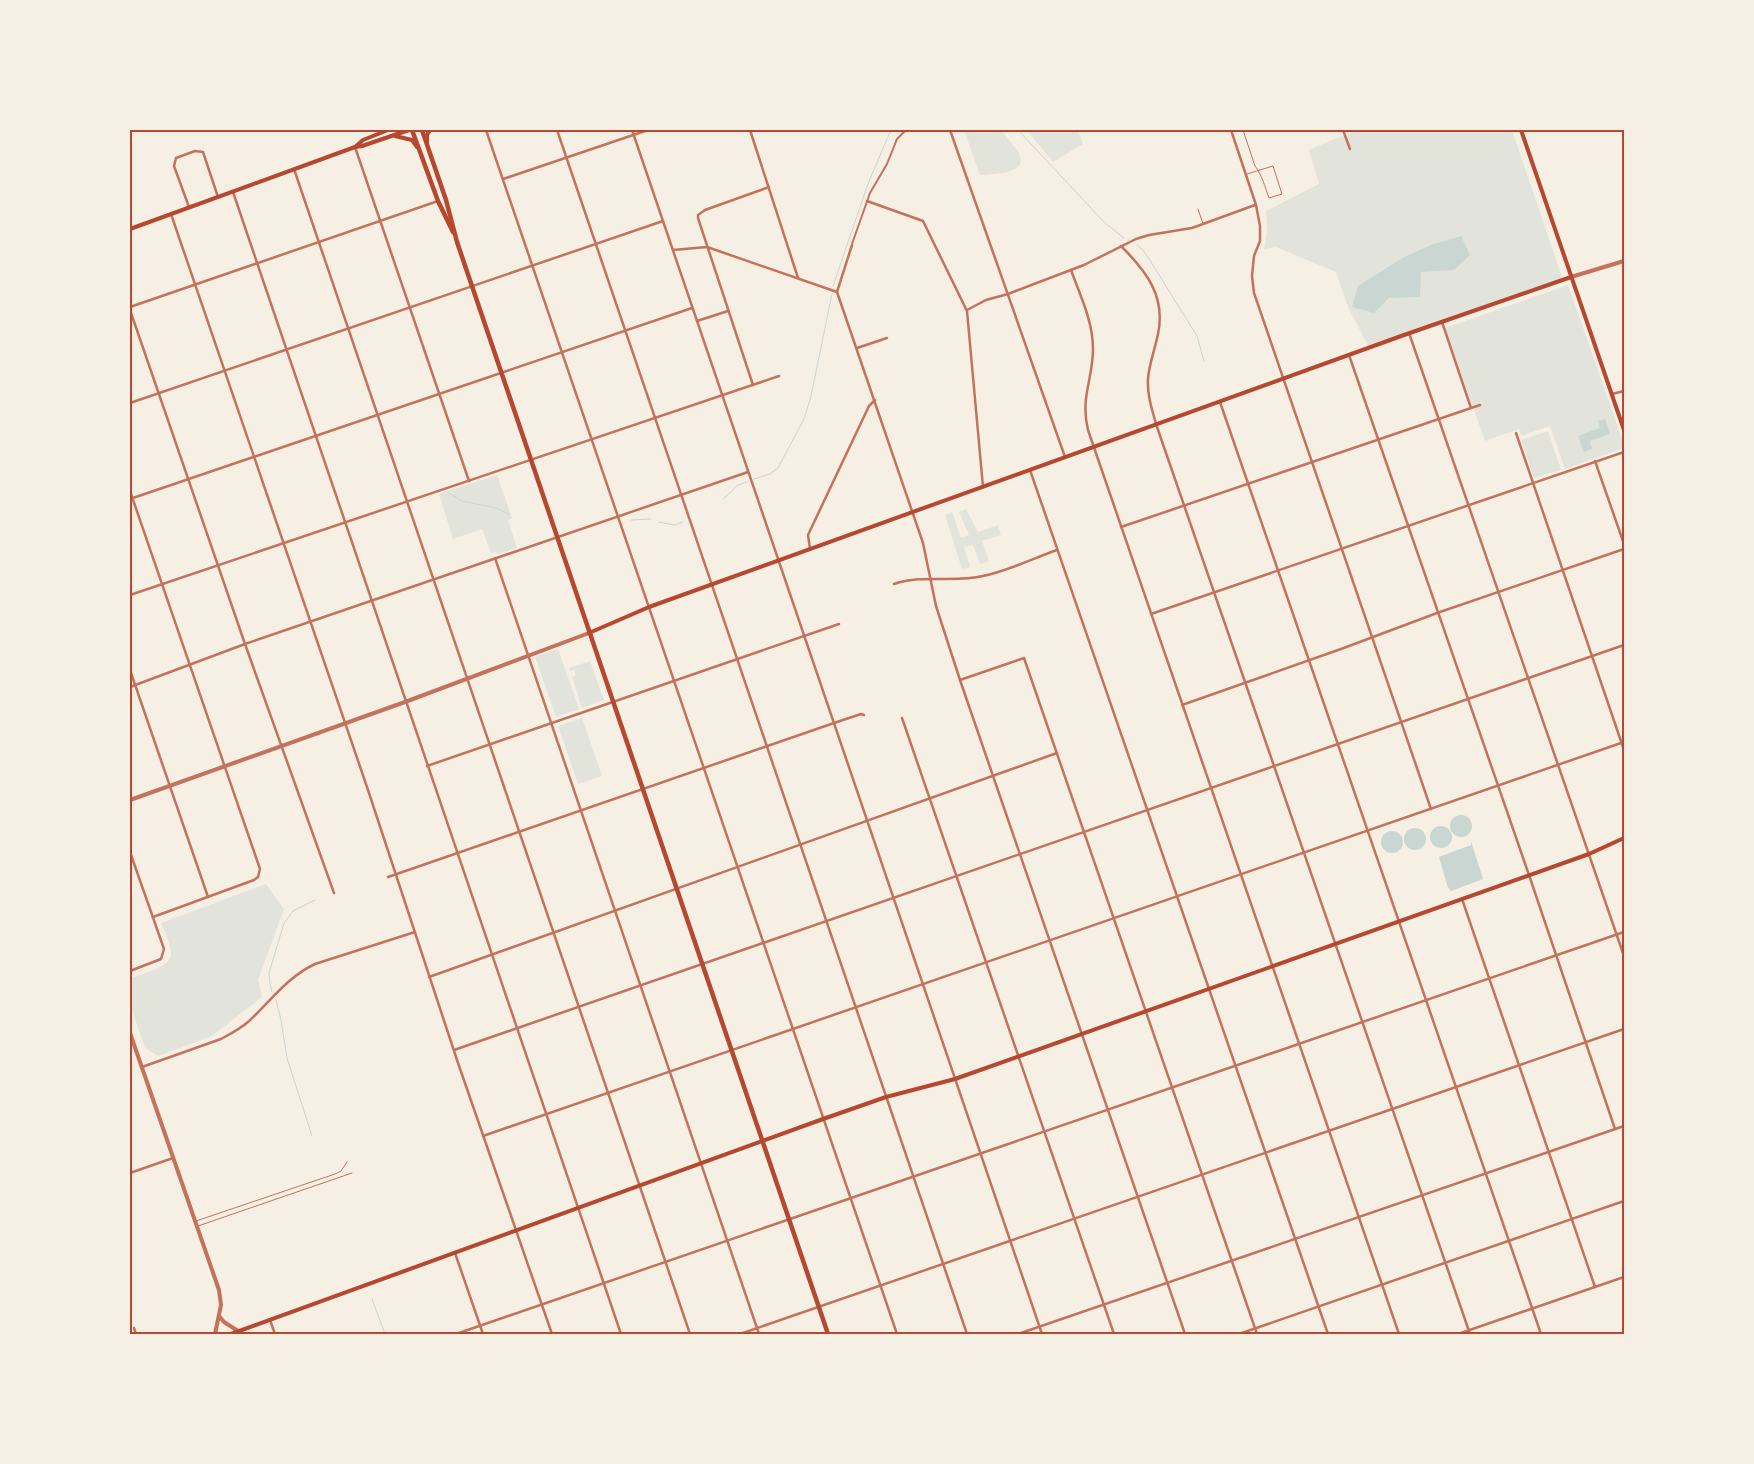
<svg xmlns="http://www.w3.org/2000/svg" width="1754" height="1464" font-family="Figtree,sans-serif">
  <rect width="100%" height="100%" fill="#f6efe4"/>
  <g fill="#e2e4dc">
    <path d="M964,130H1001C1007,138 1016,147 1020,156C1028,174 990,174 980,175Z"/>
    <polygon points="1027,130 1078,130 1083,144 1053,162"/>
    <polygon points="1360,130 1512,130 1563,280 1369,348 1348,307 1336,272 1276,247 1264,249 1267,231 1266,211 1319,184 1309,150 1332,140"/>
    <polygon points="1568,285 1624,444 1624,448 1565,469 1550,426 1521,436 1519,429 1485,441 1445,328"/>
    <polygon points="1548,431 1561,470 1534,478 1521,440"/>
    <polygon points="497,475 512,518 508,520 517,548 498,554 496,552 491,553 482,529 453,539 439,494"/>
    <polygon points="966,509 978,532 998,525 1001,535 982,541 989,561 980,564 973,545 964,547 970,567 962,569 945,515 952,512 961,538 969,535 959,512"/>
    <polygon points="558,649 579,709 556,717 535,657"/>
    <polygon points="590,661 604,700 582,708 572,677 575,676 575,670 570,671 569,668"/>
    <polygon points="582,718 602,776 578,784 558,726"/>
    <path d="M266,884L284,909L258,980L262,997L212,1036L158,1056L145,1048L130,1004V978C141,974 173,967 171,953C171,944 164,932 161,923Z"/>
  </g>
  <g fill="#c9d6d2">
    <polygon points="1461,236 1470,255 1454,270 1421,272 1420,297 1389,298 1374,313 1352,307 1358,286 1404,257 1431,245"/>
    <polygon points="1605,419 1610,434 1590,441 1592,449 1584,452 1578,436 1600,428 1598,421"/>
    <circle cx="1461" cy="826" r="11"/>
    <circle cx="1441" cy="837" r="11"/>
    <circle cx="1415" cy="839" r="11"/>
    <circle cx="1392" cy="842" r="11"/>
    <polygon points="1471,841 1483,879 1451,891 1448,888 1439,857 1471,845"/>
  </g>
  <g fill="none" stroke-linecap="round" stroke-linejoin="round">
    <g stroke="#c9d6d2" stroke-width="1">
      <polyline points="1018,130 1104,222 1124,238"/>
      <polyline points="1128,240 1129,240"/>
      <polyline points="1137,245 1143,250 1151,262 1197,336 1204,361"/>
      <polyline points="833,286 869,181 891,130"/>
      <polyline points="754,479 770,474 778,468 804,419 811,396 832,294"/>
      <polyline points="447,492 462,501 497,508 508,514"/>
      <polyline points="723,499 738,485 747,482"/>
      <polyline points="631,520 651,519"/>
      <polyline points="659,522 674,525 683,522"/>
      <polyline points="272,992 270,984 269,973 284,923 293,911 315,900"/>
      <polyline points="276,1000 281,1020 287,1058 312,1136"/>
      <polyline points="372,1299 385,1334"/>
    </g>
    <g stroke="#c5725c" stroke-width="1">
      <path d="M1243,130L1255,166C1262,175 1265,187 1269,198L1282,194L1273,166L1247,174"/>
      <polyline points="1198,209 1203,224"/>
      <polyline points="196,1221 335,1174 341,1171 347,1162"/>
      <polyline points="198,1226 352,1173"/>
    </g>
    <polyline stroke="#c5725c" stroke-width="2" points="852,244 870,193 887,164 897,139 906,130"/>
    <g stroke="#c5725c" stroke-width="2.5">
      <polyline points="486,130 897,1334"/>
      <polyline points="557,130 967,1334"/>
      <polyline points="632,130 1042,1334"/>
      <polyline points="750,130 798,278"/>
      <polyline points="950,130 1065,457"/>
      <polyline points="1231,130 1256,205 1260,226 1260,241 1254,256 1252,276 1254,293 1431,809"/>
      <polyline points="1343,130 1350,149"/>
      <polyline points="355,147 469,481"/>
      <polyline points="294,169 690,1334"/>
      <polyline points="503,179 648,130"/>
      <polyline points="233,192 621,1334"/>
      <polyline points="867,201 923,221 967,311 983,487"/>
      <polyline points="189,207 174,166 176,158 195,151 203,152 218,197"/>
      <polyline points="171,214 367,787 458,1063 552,1334"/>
      <path d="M1121,246C1146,271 1166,296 1158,334C1155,349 1149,364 1148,379C1147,395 1152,409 1156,424L1470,1334"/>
      <polyline points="673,250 707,247 837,292"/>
      <path d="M1071,270C1080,295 1093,321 1093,349C1093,379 1080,398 1088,430L1399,1334"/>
      <polyline points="837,292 923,543 936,606 960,680 1185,1334"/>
      <polyline points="837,292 852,245"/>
      <polyline points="130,307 438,201"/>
      <polyline points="130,310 245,644 334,893"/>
      <polyline points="967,310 986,300 1008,294 1084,265 1136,239 1149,235 1192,228 1255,205"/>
      <polyline points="697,321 728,311"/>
      <polyline points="1442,322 1471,408"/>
      <polyline points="1409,333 1624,956"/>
      <polyline points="857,348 887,338"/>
      <polyline points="1349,355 1529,875 1615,1129"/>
      <polyline points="753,385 698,218 698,215 705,210 769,187"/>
      <polyline points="1612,394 1624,391"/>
      <polyline points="1220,402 1541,1334"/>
      <polyline points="130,403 663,221"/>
      <polyline points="1516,433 1624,750"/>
      <polyline points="1595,461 1624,544"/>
      <polyline points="1030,470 1328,1334"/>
      <polyline points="130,491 260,869 258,877 254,880 153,917"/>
      <polyline points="130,499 692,308"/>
      <polyline points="1121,527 1480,405"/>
      <polyline points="810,549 808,535 869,406 875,400"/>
      <polyline points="495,558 759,1334"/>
      <path d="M894,584C923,574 954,583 983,576C1008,571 1034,558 1057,550"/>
      <polyline points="130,595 779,376"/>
      <polyline points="1151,614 1624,452"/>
      <polyline points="130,670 208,897"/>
      <polyline points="960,680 1024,658 1257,1334"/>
      <polyline points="130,687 245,644 748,472"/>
      <polyline points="1182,705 1341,649 1437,613 1624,549"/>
      <polyline points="902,718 1114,1334"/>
      <polyline points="427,766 839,624"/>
      <polyline points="130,852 164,949 161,959 130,971"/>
      <polyline points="388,877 834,723 861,714 864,715"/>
      <polyline points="1462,899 1595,1287"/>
      <polyline points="429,977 1057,753"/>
      <polyline points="454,1050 1624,645"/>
      <path d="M142,1067L221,1039C230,1034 240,1029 248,1022C270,1002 287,977 315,964L415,932"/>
      <polyline points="483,1136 1624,742"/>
      <polyline points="130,1173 173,1158"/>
      <polyline points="455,1253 483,1334"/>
      <polyline points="270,1320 275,1334"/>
      <polyline points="134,1328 136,1334"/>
      <polyline points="456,1334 1624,932"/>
      <polyline points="740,1334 1624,1029"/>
      <polyline points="1018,1334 1624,1126"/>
      <polyline points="1239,1334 1624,1201"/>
      <polyline points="1458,1334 1624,1277"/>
    </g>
    <g stroke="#c5725c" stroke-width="4">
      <polyline points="1571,277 1624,261"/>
      <polyline points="130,800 405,702 589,633"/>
      <polyline points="130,1033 219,1290 221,1305 215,1334"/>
      <polyline points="219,1316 224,1322 238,1331"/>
    </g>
    <g stroke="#b5482f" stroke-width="4">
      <polyline points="1521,130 1624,430"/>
      <polyline points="395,136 412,140 417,147"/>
      <polyline points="427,142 427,135 430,130"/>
      <polyline points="355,147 363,140 388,130"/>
      <polyline points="130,229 355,147 362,146 409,130"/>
      <polyline points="589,633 649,607 1404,335 1571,277"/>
      <polyline points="231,1334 823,1119 886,1097 955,1079 1589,854 1624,838"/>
    </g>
    <g stroke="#b5482f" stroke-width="4.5">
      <polyline points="412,130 438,201 453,232"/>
      <polyline points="422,130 446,200 457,242 828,1334"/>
    </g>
  </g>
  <rect width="1754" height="1464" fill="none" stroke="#f6efe4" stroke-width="262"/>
  <rect x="131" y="131" width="1492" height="1202" fill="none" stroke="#b5482f" stroke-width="2"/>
</svg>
